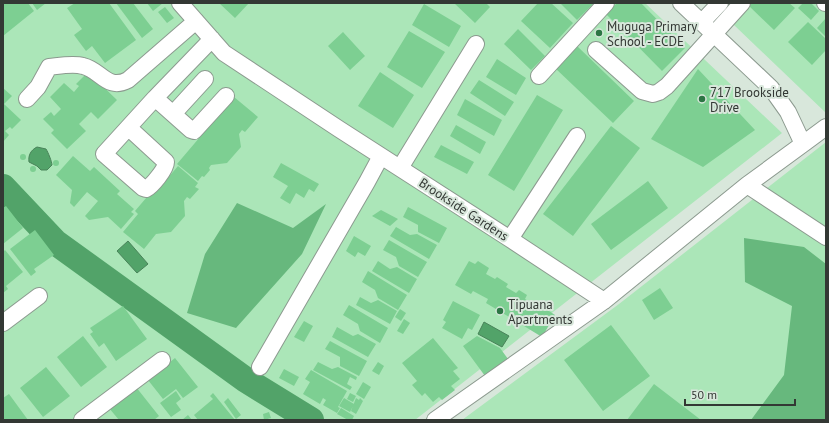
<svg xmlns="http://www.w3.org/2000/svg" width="829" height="423" viewBox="0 0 829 423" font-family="'PT Sans',sans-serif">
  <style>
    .green { fill: #abe6b8 }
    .forest { fill: #67b87d }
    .water { fill: #52a369; stroke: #498359 }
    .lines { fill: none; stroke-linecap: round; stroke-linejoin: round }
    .river { stroke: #52a369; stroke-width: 26 }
    .building { fill: #7dcf92 }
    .minor-casing { stroke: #8c9a8f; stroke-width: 18 }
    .minor { stroke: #fff; stroke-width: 16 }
    .poi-dot { fill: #2c7644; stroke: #d8e7db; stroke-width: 1.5 }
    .labels { text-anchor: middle; stroke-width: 4; stroke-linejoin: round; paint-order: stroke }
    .poi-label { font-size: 13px; fill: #333834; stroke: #d8e7db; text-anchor: start }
    .street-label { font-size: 13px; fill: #333834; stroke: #d8e7db }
  </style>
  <rect width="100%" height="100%" fill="#d8e7db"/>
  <path class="green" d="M3,3H645L782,133L415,420H3Z
    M711,3H826V113Z
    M826,142V420H462L619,304Z"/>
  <path class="forest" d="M237,203L293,228L326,204L302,254L236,328L187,313L205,254Z
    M744,238L804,247L826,264V420H751L784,375L792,306L745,282Z"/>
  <path class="water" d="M37,147L46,149C48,152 52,162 52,165L47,170H41L37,166L29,162C28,155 31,150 37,147Z
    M128,241L148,264L137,273L117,251Z
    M484,322L509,336L502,347L478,334Z"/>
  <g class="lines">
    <path class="river" d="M3,187L55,242L246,380L311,420"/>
  </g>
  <path class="building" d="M3,3H28L34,11L3,36Z
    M32,3H46L37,10Z
    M75,3H109L136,40L105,63L92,46L86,51L74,35L82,29L67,8Z
    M116,3H133L153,29L142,38Z
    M147,3H163L153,11Z
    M219,3H249L235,18Z
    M454,3H486L490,7L475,23Z
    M538,3H551L573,23L550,48L521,21Z
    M560,3H594L577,20Z
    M617,3H641L685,48L662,71L606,14Z
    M751,3H789L795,8L774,30L749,6Z
    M803,3H811L819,11L811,20L798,8Z
    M424,4L461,26L449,47L412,25Z
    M165,7L174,18L167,23L158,12Z
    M826,18V37L817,28Z
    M808,22L826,39V50L812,65L788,42Z
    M518,29L545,56L531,70L504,44Z
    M409,31L445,52L422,88L387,67Z
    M343,32L365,56L350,70L328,46Z
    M577,46L634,101L613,123L555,68Z
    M497,59L526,78L516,95L486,77Z
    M698,69L755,130L703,167L651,139Z
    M88,72L117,100L98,119L91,112L79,124L86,131L67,149L51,133L54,130L43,119L51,112L54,116L61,109L50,97L64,83L74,92L79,86L76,84Z
    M380,72L414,95L393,128L358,106Z
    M479,80L514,102L505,116L470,93Z
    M3,88L12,96L4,104L21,120L12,129L10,127L5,131L9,135L3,142Z
    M537,95L563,110L514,191L488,175Z
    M234,97L258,117L245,132L242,130L239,134L241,147L227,163L211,165L209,168L210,170L204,177L202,176L198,181L177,164Z
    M465,99L502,120L494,136L457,115Z
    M456,125L486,142L480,154L450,136Z
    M611,126L640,148L573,236L543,214Z
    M441,145L474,162L467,174L434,157Z
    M20 157a3 3 0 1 1 6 0a3 3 0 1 1-6 0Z
    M73,156L90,171L94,167L120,191L117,194L134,209L131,212L134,214L121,229L108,217L89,220L85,216L98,201L87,192L74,207L70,203L72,190L56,175Z
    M53 163a3 3 0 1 1 6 0a3 3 0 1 1-6 0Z
    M281,163L319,184L314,192L309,189L304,198L296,193L290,204L280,198L288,186L273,177Z
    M30 169a3 3 0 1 1 6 0a3 3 0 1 1-6 0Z
    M178,166L198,183L195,187L199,189L190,199L187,197L184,201L185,216L171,232L156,234L144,249L123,232L138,214L135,211L158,184L161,186Z
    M648,181L668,208L611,250L591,224Z
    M6,206L23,228L3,244V208Z
    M408,207L447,228L439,243L418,232V225L403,217Z
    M381,210L398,219L390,226L372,216Z
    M396,227L410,235L417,234L437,245L429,259L390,236Z
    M35,230L54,255L34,269L36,272L31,276L10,249Z
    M354,236L371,246L365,256L358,252L355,257L346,251Z
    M389,240L427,262L418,277L399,266L396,257L383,250Z
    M5,250L23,272L6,286L8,289L3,293V252Z
    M378,261L390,269L397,267L417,279L409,293L372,271Z
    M469,261L475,264L478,261L489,268L486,274L495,279L497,277L508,284L506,287L516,293L519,290L527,295L525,299L540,308L542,304L551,309L549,311L555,315L542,337L486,303L488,299L473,291L471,294L455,285Z
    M368,271L407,295L398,310L378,298L375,290L362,282Z
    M660,288L673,308L654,320L642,300Z
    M360,297L371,303L378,300L397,311L390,324L356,305Z
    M453,301L480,315L472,330L468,328L462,339L442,328L446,322L443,320Z
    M349,305L388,328L380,343L360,331L358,324L343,315Z
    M123,306L147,339L116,361L104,343L99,347L90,334L93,332L90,328Z
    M400,309L406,313L401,321L395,317Z
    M404,319L410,323L403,334L397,331Z
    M304,321L313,326L304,342L294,337Z
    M611,325L650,376L603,411L564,360Z
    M337,327L353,336L358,334L376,344L368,357L332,337Z
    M83,336L107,367L81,387L57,357Z
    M477,336L500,348L508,359L485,376L463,346Z
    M433,338L458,368L453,371L460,379L451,386L455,390L442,400L439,397L433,402L425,393L422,396L412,385L417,381L402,363Z
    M330,341L367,361L359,376L340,366V357L325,349Z
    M175,358L198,387L183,398L176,389L163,399L148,380Z
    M318,362L332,369L338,367L357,377L356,380L350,377L347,384L352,387L350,390L313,370Z
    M378,362L384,366L379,375L372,371Z
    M46,367L70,396L43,417L20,388Z
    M284,369L299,377L294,386L279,378Z
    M311,370L347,391L338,407L340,408L337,413L323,405L326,400L323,398L320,404L303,394L310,382L305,379Z
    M363,382L371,387L364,399L356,394Z
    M654,384L701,420H627Z
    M136,387L159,416L154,420H119L109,408Z
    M176,391L181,399L176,403L181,410L171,417L160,403Z
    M213,393L235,420H198L194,415L213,399L210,396Z
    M350,393L356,396L353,402L347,399Z
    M9,394L28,420H3V398Z
    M228,398L241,415L236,419L224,402Z
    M344,398L354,404L350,412L339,406Z
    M356,398L359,400L360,398L363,401L356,414L351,411Z
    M341,408L354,416L352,420H348L337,414Z
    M269,412L271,418L264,420L263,414Z
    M188,415L192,420H182Z"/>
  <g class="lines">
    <defs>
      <path id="minor" d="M180,3L224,53L339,129L510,239L604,301
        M825,3H826
        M702,22L720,3
        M596,50L642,91L653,94L659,92L667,86L742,3
        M539,76L606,3
        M155,98L191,130L194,131L226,96
        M27,99L38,87L49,67C59,66 73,63 83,66C101,70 107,91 128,80L196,21
        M173,114L205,79
        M129,128L166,162C166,169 152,186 146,189L143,188L104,154L155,98L212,39
        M803,144L826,127
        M400,168L476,44
        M747,185L826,237
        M510,239L577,136
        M3,323L39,296
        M260,367L367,182L381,156
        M82,420L162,360
        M435,420L604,301L747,185L803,144L788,112L771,88L681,3"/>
    </defs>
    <use href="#minor" class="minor-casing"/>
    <use href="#minor" class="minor"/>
  </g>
  <g class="poi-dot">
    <circle cx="599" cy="33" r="4"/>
    <circle cx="702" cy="99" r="4"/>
    <circle cx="500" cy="311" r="4"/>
  </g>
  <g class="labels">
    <g class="poi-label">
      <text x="607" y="31">Muguga Primary<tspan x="607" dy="15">School - ECDE</tspan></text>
      <text x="710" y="97">717 Brookside<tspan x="710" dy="15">Drive</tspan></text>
      <text x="508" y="309">Tipuana<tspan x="508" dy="15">Apartments</tspan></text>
    </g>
    <g class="street-label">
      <text transform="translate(464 209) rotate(33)" y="5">Brookside Gardens</text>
    </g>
  </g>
  <rect width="829" height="423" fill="none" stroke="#333834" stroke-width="8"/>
  <path d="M685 399v6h110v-6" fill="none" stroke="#333834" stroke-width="2"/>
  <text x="691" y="399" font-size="12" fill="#333834" stroke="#d8e7db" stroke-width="3" paint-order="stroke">50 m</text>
</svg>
